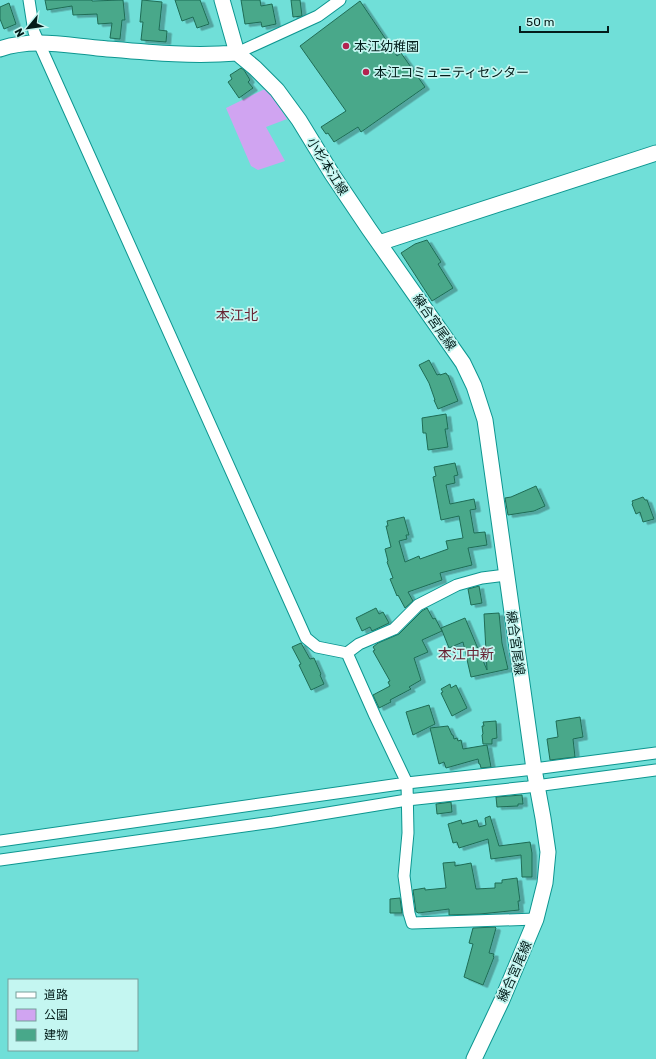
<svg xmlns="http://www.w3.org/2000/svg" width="656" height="1059" viewBox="0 0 656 1059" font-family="Rubik,'Noto Sans JP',sans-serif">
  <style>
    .green { fill: #d0a4f1 }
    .building { fill: #48a88a; stroke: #1f6c55; filter: url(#shadow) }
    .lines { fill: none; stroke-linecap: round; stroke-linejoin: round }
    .minor-casing { stroke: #0d9690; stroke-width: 13 }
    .secondary-casing { stroke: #0d9690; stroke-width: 17 }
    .minor { stroke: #fff; stroke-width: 11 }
    .secondary { stroke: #fff; stroke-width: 15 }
    .poi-dot { fill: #b4234f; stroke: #c4f6f1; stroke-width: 1.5 }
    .labels { text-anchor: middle; stroke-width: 3.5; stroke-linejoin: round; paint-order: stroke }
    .poi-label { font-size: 13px; fill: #041d1b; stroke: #c4f6f1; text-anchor: start }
    .street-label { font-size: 13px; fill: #041d1b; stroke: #c4f6f1 }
    .neighbourhood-label { font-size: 14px; fill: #682232; stroke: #c4f6f1 }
  </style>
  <defs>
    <filter id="shadow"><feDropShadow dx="4.5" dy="2.5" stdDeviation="0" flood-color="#0004"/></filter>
  </defs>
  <rect width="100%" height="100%" fill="#70dfd8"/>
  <path class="green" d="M267,88L287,119L266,127L285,161L258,170L251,166L226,108Z"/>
  <path class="building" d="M45,0H92V1L123,0L125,20H122L120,39L110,38L112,23L98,24L97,14L73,15L72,6L47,10Z
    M142,0L162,2L159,30L167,31L166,42L141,40L143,22H140Z
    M175,0H200L209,24L197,28L193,17L182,21Z
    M241,0H260L261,6L272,4L276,24L262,27L261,22L245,24Z
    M291,0H300L302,16L293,17Z
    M360,1L397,56L401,53L425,87L361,132L358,127L334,142L328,133L326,134L321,127L346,111L300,46Z
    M9,3L16,24L4,29L0,19V7Z
    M241,68L244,70L250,80L248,82L253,88L239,98L228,82L232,79L230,75Z
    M427,240L441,262L438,264L453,288L432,301L401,253L415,244Z
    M429,360L437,375L440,374V375L446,373L447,375H448L458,401L438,409L434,400H435L429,383L419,365Z
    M446,414L448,429H445L448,447L428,450L426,433H423L422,418Z
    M455,463L458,475L454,476L455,483L446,485L450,504L474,499L476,509L470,510L474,533L485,532L487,545L468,548L472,565L440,573L442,580L408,592L413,601L405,608L398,595L397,596L390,579L393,578L387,562L388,561L385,549L391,547L386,526H388L387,521L404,517L409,535H406L407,539L399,541L405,562L419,556L420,559L448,549L446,541L463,538L459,516L441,520L433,477L436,476L434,467Z
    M536,486L545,506L534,511L508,515L505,498L511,497Z
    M643,497L645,500H647L654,519L643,522L640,512L636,514L632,504L633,503L632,501Z
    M479,586L482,603L471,605L468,589Z
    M376,608L379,614L383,612L389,623L372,631L370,627L362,631L356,618Z
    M427,608L433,619L435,618L442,631L422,640L428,652L414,658L421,680L409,687L411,689L390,700L391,702L379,708L373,695L390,686L388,682L390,681L373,651L375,650L373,647L378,643L399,634L422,611Z
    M499,613L502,643L508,669L471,677L463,642L449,648L441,628L465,618L487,670L484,614Z
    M301,643L310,659L314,658L321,674L320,675L324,684L311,690L299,665L301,664L292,647Z
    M450,684L451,688L456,685L467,708L452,716L441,693L443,692L441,689Z
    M429,705L435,724L413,735L406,712Z
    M580,717L583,737L573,739L575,757L550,760L547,739L558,737L556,721Z
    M496,721L497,738L492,739V744H483L482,735L483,734L482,726H484L483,722Z
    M448,726L452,735H453L454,739L457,738L458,741L461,740L463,749L487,745L491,767L481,768L480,764H479L478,759L446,768L444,762L439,764L430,728Z
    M522,795L523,804H518V806L497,807L496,797Z
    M451,802L452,812L437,814L436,804Z
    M490,816L499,846L530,842L532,853V877H522L521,855L491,859L488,839L459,848L457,842L453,843L448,824L461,820L462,824L477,820L479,827L486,825L485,818Z
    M455,862V866L471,863L476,889L495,888V883H502V880L517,878L520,901H518L519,910L480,914L449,915V909L418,913L417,912H416L413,890L425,888V890L446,888L443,863Z
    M400,898L402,913H390V899Z
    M495,927L496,928L489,953L494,954L493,956L494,957L483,985L464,977L473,944L469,943L473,928Z"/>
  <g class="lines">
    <defs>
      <path id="minor" d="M29,0L34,32L306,638L317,647L347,653L375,716L407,783L408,833L404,876L409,913L412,923L536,919
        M237,53L318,16L340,0
        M347,653L359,644L394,629L418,605L457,585L482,578L506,575
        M0,841L407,783L534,769L656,753
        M0,860L273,822L407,800L528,787L656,770"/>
      <path id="secondary" d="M222,0L237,53
        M0,49C31,38 65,45 97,48C144,52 190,57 237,53L255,68L277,90L299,120L332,174L369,229L463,363L474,386L485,420L534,769L543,818L548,852L545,883L536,919L502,1000L474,1059
        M379,243L656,153"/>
    </defs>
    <use href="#minor" class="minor-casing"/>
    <use href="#secondary" class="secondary-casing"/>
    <use href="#minor" class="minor"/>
    <use href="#secondary" class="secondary"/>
  </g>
  <g class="poi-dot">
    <circle cx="346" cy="46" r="4"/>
    <circle cx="366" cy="72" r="4"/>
  </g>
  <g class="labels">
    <g class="poi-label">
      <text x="354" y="51">本江幼稚園</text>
      <text x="374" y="77">本江コミュニティセンター</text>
    </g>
    <g class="street-label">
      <text transform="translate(328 166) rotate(58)" y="5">小杉本江線</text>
      <text transform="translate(435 322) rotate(55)" y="5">練合宮尾線</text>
      <text transform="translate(516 643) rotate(82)" y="5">練合宮尾線</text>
      <text transform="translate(514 971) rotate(-66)" y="5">練合宮尾線</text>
    </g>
    <g class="neighbourhood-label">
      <text x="237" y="320">本江北</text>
      <text x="466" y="659">本江中新</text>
    </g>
  </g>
  <rect x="8" y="979" width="130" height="72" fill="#c4f6f1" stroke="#779f9b"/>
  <rect x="16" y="992" width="20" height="6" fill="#ffffff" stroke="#779f9b"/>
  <text x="44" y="999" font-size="12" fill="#041d1b">道路</text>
  <rect x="16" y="1009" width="20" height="12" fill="#d0a4f1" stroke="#779f9b"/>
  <text x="44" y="1019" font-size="12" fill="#041d1b">公園</text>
  <rect x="16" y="1029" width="20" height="12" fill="#48a88a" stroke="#779f9b"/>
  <text x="44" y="1039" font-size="12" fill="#041d1b">建物</text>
  <g transform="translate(28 28) rotate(241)" stroke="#c4f6f1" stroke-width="3" paint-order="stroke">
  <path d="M0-3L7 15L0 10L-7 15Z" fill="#041d1b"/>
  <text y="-6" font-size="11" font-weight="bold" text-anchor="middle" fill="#041d1b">N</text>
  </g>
  <path d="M520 26v6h88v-6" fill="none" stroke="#041d1b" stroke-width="2"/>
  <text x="526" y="26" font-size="12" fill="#041d1b" stroke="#c4f6f1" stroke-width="3" paint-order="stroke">50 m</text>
</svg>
